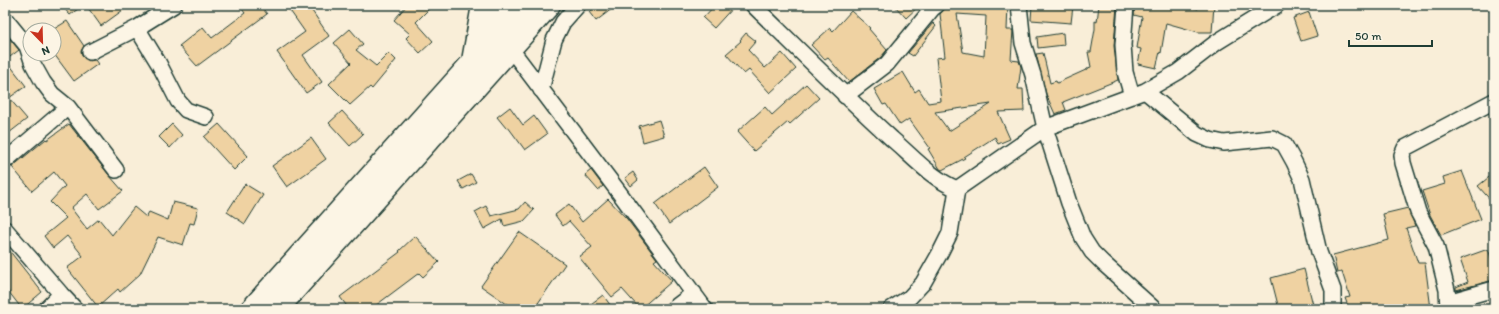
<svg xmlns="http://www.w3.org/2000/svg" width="1499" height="314" viewBox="0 0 1499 314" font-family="Itim,sans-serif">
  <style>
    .building { fill: #efd2a2; stroke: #1f3d34; fill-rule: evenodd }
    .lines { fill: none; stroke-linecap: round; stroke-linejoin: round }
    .minor-casing { stroke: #1f3d34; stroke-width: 18 }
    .highway-casing { stroke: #1f3d34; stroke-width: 25 }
    .minor { stroke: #fcf5e5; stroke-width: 15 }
    .highway { stroke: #fcf5e5; stroke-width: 22 }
  </style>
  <rect width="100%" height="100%" fill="#f9eed8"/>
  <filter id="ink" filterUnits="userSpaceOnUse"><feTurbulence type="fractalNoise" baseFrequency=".025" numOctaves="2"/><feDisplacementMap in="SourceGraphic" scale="8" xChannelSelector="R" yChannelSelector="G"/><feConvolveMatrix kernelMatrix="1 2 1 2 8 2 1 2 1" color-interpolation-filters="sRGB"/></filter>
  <g filter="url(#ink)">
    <path class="building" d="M61,5H83L70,15Z
      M86,5H130L101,26Z
      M239,5H260L267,14L197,66L179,46L203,27L212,38L245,13Z
      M286,5H308L329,36L303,55L322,82L306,93L277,52L305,32Z
      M407,5H433L416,22L433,41L420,53L406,38L410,34L394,20Z
      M598,5H617L596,21L589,12Z
      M715,5H735L714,28L703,18Z
      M894,5H920L906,18Z
      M946,5H1008L1007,30H1013L1011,60L1019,61L1021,67L1018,89H1023L1024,111L998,112L1010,139L998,144L995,137L964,157L965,158L942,170L940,169L928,149L930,148L909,119L900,125L886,104L883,105L874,89L903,72L915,92L919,89L928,103L941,101L936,58L945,57L940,14L945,9ZM957,14L986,16L984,56L963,52ZM991,104L949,131L935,112Z
      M1032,5L1073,6L1071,23L1031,20Z
      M1099,5H1117L1114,46L1118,80L1063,102L1066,110L1055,114L1046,94L1036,54L1043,53L1050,83L1056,81L1057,83L1088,69V68L1091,67L1088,52H1091L1095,29V21L1097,22Z
      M1135,5H1185L1198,9V5H1214L1212,32H1198L1166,23L1161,53L1160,52L1156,68L1138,64L1141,49L1137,48L1142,17L1134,15Z
      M851,11L870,28L869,29L887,50L881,57L849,82L828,58L825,60L811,45L830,28L833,31Z
      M1309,12L1317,36L1301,41L1293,18Z
      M67,21L84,46L81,51L82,56L89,61L95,60L98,64L74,81L54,54V29Z
      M933,23L936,26L913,56L908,53Z
      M350,29L363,44L356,50L376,66L389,53L396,60L372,89L370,87L350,105L329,84L351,63L334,43Z
      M5,33L19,50L6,60L26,86L9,98L27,119L9,133L5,128Z
      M746,33L756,41L748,50L765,68L782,53L796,69L770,93L749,70L744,74L726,54L741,41L740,40Z
      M1063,33L1064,45L1038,48L1037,37Z
      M806,84L819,98L790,124L788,122L754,151L737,132L765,107L772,115Z
      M510,107L523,125L534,116L547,134L525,150L508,127L506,128L497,117Z
      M342,111L363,134L350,146L329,123Z
      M659,120L664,136L643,142L639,126Z
      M69,124L109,175L123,191L99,209L87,194L71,208L87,229L99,219L112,235L134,207L146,217L149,212L168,220L173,202L198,208L194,224L190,223L183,245L158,237L140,274L120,292L118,289L98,307L67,268L83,256L67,236L53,248L44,236L66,218L50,202L65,186L54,172L32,191L12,167L46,139L47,140Z
      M172,124L182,135L170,148L159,137Z
      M219,124L248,156L234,170L204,137Z
      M311,138L326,159L287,187L272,166Z
      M704,167L718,187L669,224L655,204Z
      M591,170L603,186L598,190L585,175Z
      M1462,171L1481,219L1441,235L1430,215L1422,191L1445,184L1443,177Z
      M633,172L638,180L631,186L625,178Z
      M1494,173V204L1478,186Z
      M471,174L476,182L463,189L458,181Z
      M245,184L263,195L245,224L227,212Z
      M608,199L627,219L657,259L654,261L672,281L640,309L622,289L612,297L579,257L592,247L569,221L563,226L555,215L569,204L582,222Z
      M525,202L534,210L524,221L504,226L502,219L484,229L475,212L486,206L491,216L519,209Z
      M1408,208L1415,226L1406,228L1418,263H1425L1431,309H1349L1345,298L1350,297L1342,272L1337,273L1333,255L1389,240L1383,214Z
      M519,232L565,264L534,309H514L481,286Z
      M415,236L439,262L423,277L419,273L371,309H349L340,297L400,252L399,251Z
      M5,245L42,292L22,309L5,287Z
      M1488,249L1494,266V280L1456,290V287L1468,282L1460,259Z
      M1304,269L1314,309H1279L1271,278Z
      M603,295L613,309H584Z"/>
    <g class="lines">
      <defs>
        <path id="minor" d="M753,5C799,50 844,95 892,139C912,156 932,179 957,189L1045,128L1145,91L1178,72L1217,42L1277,5
          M1019,5L1023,43L1033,75L1045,128L1069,203L1083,238L1092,252L1103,263L1154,309
          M1126,5L1123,45L1125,72L1132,96
          M479,7L618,191L705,309
          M5,19L27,46L33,64L43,82L52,94L68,107L116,170
          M137,28L159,64L178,101L186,110L206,117
          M90,52L137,28L174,5
          M541,90L554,40L563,22L578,5
          M1145,91L1197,134L1210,140L1224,143L1272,138L1284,144L1294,162L1302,179L1319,252L1333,290V309
          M845,96L887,64L932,9L937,5
          M5,161L68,107
          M5,229L61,294L75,309
          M1448,302L1494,289
          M46,309L61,294
          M673,309L694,293
          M891,309L910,297L923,283L940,253L950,233L957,189
          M1448,309L1447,290L1436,246L1418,212L1403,163L1402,155L1405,148L1494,101"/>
        <path id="highway" d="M473,61L482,11L499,10L523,6
          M252,309L524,5
          M277,309L549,5"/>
      </defs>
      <use href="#minor" class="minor-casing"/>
      <use href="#highway" class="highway-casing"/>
      <use href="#minor" class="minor"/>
      <use href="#highway" class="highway"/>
    </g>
  </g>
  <rect width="1499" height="314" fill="none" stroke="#fcf5e5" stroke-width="20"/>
  <rect x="10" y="10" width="1479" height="294" fill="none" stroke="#1f3d34" stroke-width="1.5" filter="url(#ink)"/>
  <g transform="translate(42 42) rotate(157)"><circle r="19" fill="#fcf5e5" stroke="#a4ab9e"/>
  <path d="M0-3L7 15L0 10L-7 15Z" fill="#c8321e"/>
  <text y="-6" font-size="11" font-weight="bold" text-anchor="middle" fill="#1f3d34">N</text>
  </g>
  <path d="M1349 40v6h83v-6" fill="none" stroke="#1f3d34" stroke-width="2"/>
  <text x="1355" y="40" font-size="12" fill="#1f3d34" stroke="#fcf5e5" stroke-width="3" paint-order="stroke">50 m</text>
</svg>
